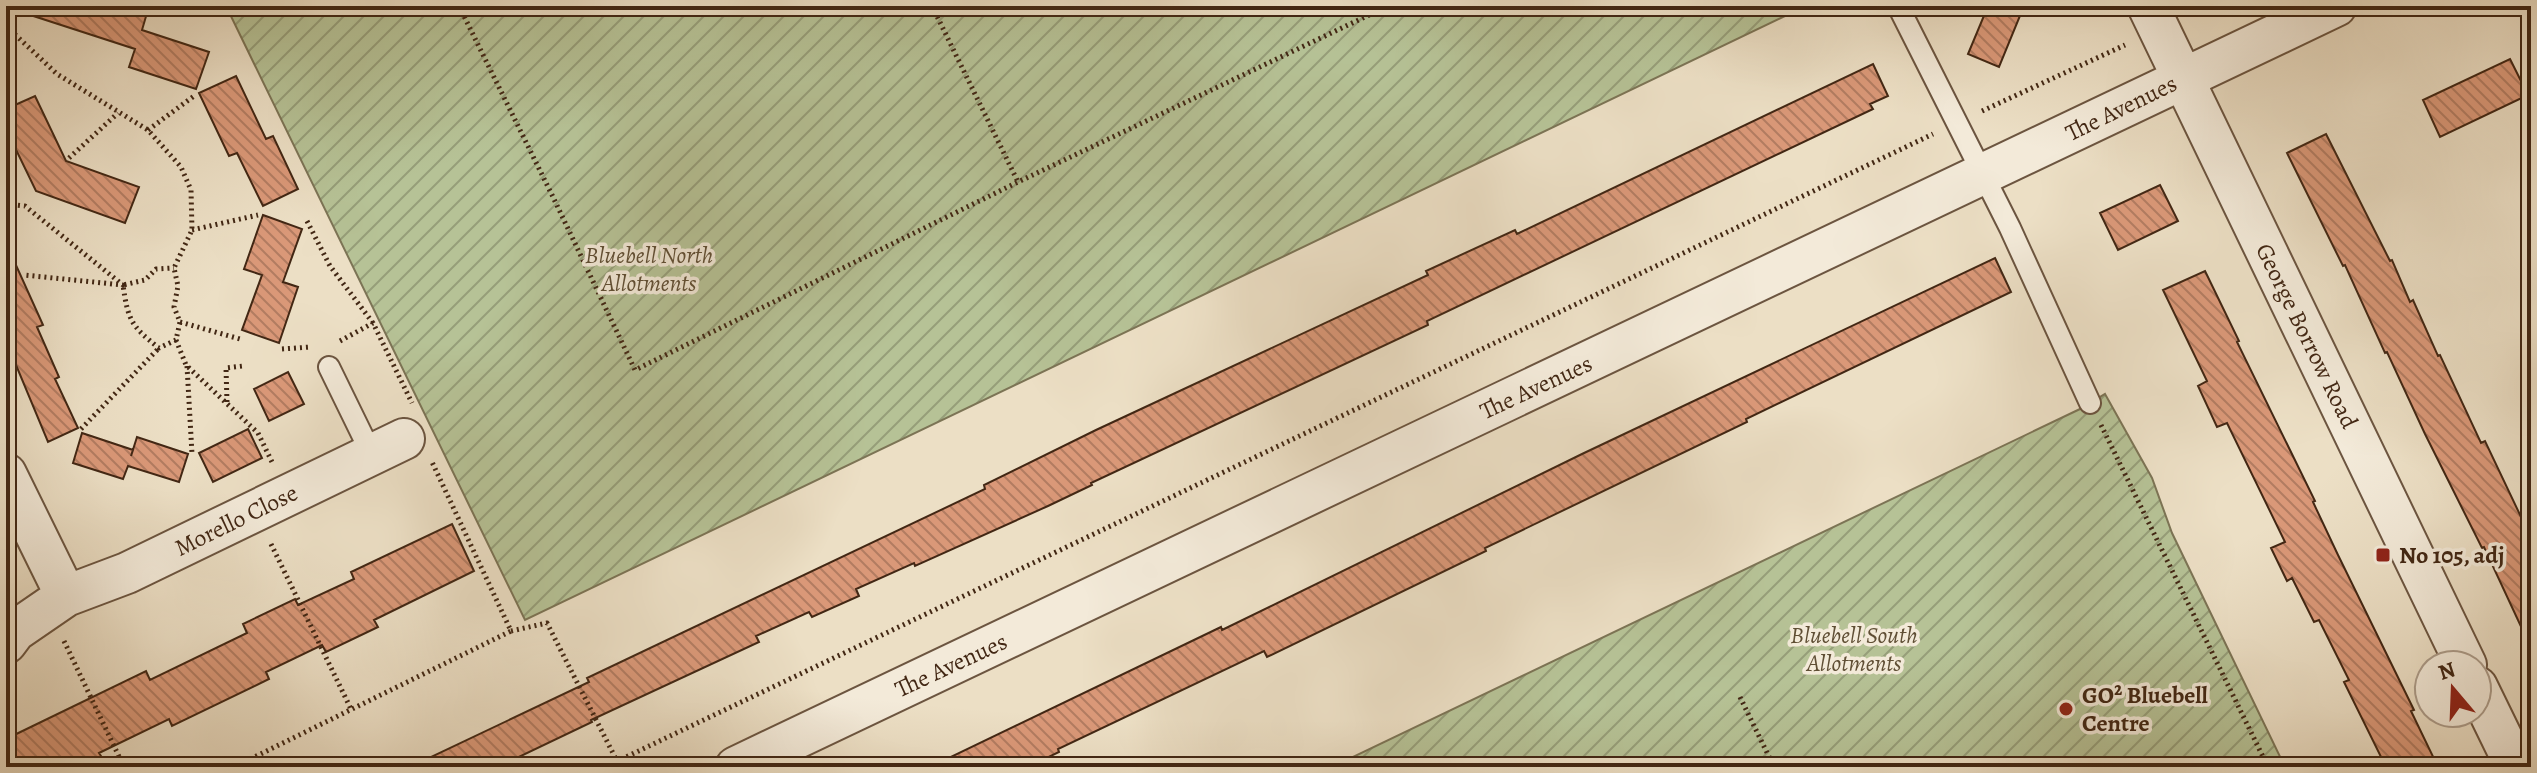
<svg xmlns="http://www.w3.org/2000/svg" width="2537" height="773" viewBox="0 0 2537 773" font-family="Alegreya,serif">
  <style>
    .garden { fill: url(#garden-furrows); stroke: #7c7455; stroke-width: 2 }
    .building { fill: url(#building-back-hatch); stroke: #422714; stroke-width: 2 }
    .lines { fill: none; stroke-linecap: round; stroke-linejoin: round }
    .service-casing { stroke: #6c5540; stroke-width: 24 }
    .minor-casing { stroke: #6c5540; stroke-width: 44 }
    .path { stroke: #422714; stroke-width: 5; stroke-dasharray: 2 4; stroke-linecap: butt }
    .service { stroke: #f3ead9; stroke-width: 20 }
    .minor { stroke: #f3ead9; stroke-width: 40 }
    .poi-dot { fill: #8f2418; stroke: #f3ead9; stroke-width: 3 }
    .labels { text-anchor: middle; stroke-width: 7; stroke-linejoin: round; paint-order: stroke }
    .street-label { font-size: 24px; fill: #422714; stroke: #f3ead9 }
    .park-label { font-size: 24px; font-style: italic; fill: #5f4e34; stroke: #f3ead9 }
    .poi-label { font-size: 24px; font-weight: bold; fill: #422714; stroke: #f3ead9; text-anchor: start }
  </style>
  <defs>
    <pattern id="garden-furrows" width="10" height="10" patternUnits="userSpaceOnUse" patternTransform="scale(2)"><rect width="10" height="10" fill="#b6c296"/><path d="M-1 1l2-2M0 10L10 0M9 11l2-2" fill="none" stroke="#969e79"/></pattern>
    <pattern id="building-back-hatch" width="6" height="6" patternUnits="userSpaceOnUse" patternTransform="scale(2)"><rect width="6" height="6" fill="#da9878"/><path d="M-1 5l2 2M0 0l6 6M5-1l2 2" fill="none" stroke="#b27c61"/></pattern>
  </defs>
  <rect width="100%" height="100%" fill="#ecdfc5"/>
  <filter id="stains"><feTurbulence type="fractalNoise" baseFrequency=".0025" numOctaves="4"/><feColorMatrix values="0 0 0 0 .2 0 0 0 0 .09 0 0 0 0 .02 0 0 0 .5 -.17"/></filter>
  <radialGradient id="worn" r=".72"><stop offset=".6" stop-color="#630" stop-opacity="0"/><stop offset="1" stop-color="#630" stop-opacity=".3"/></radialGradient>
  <path class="garden" d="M226,6H1806L525,620Z
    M2105,394L2152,478L2172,533L2285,767H1332L2080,409Z"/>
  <path class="building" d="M22,6H127L147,13L142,30L209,52L196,89L129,67L135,49L21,12Z
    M1988,6H2024L1999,67L1968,54Z
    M2510,59L2528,95L2440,137L2423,100Z
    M1873,64L1888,96L1870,104L1873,109L1427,321L1428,325L1091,483L1092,485L1048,506L915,566L914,563L856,589L859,596L812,617L809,612L756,636L759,642L591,720L592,722L498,767H410L589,682L587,678L985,489L984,485L1096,430L1428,275L1426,271L1515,230L1517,234Z
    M236,76L266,139L273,136L298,189L263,206L237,153L229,156L199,93Z
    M35,96L66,161L139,187L125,223L36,191L6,129V109Z
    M2326,134L2390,261L2392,260L2410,302L2413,300L2438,356L2440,355L2481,443L2485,441L2531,538V648L2484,547L2482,548L2425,434L2387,352L2385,353L2345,265L2343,266L2287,153Z
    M2160,185L2178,221L2118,250L2100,213Z
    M263,215L302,229L283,282L298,287L279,343L242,330L262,275L244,269Z
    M6,243L43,325L37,327L59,377L55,379L78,428L48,442L6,341Z
    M1995,258L2011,292L1746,419L1747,422L1485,548L1486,551L1267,657L1264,651L1058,749L1059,752L1028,767H930L1221,627L1222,630L1582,454Z
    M2205,271L2239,341L2237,342L2315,501L2313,502L2338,555L2414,710L2411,711L2438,767H2386L2344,682L2349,680L2319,620L2314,622L2292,578L2287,581L2271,548L2285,542L2227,423L2217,427L2198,386L2207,381L2163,290Z
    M288,372L304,404L269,421L254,389Z
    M248,429L262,458L213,482L199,453Z
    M82,433L133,450L131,456L137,437L188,454L179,482L128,466L123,479L73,463Z
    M452,524L474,571L374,620L378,627L326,652L322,645L266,672L269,679L172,726L169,719L99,753L101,756L77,767H6V739L146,671L150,680L247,633L243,624L295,599L298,605L354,579L351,572Z"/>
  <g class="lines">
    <defs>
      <path id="service" d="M1898,6L2010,228L2090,403
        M329,367L372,455"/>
      <path id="minor" d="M2148,6L2466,665
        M6,474L66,596L127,573L404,439
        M6,643L15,631L66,596
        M2477,687L2516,767
        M736,767L2336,6"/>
    </defs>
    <use href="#service" class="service-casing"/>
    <use href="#minor" class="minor-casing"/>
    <path class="path" d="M201,6L207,10
      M459,6L553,197L635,370L1018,182L1388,6
      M932,6L1018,182
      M2192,13L2206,6
      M6,26L57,74L148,130L181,167L191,190L192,230L174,268L178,286L174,307L180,322L176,340L159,348C131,326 128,320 123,285L145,280L156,269L174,268
      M1982,111L2125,45
      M148,130L194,96
      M69,158L118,113
      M6,204L25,206L123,285L24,275
      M307,221L330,266L373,323
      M192,230L258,215
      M180,322L240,339
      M176,340L186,365L258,433L272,462
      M340,341L373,323L412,403
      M282,349L311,347
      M187,366L192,454
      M227,402L226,368L243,366
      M2101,425L2268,767
      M81,429L159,348
      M271,544L351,709
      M511,631L547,623L620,767
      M64,641L124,767
      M1740,697L1774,767
      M234,767L511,631L432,462
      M605,767L1933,134"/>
    <use href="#service" class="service"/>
    <use href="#minor" class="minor"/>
  </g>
  <g class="poi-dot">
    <rect x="2375" y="547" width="16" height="16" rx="4"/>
    <circle cx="2066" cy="709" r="8"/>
  </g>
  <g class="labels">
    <g class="street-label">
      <text transform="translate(2121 108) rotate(-26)" y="8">The Avenues</text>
      <text transform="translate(2307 336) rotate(64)" y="8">George Borrow Road</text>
      <text transform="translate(1536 387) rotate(-25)" y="8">The Avenues</text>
      <text transform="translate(236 520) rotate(-26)" y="8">Morello Close</text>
      <text transform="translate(951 665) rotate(-25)" y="8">The Avenues</text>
    </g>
    <g class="park-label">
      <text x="649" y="263">Bluebell North<tspan x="649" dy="28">Allotments</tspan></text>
      <text x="1854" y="643">Bluebell South<tspan x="1854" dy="28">Allotments</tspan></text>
    </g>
    <g class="poi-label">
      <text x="2399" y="563">No 105, adj</text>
      <text x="2082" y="703">GO² Bluebell<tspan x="2082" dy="28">Centre</tspan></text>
    </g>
  </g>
  <rect width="2537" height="773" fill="none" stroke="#ecdfc5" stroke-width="32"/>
  <rect x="8" y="8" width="2521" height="757" fill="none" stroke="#422714" stroke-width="4"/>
  <rect x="16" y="16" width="2505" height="741" fill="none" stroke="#422714" stroke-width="2"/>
  <g transform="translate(2453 689) rotate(341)"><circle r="38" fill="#f3ead9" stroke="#ac9c8a" stroke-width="2"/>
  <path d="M0-6L14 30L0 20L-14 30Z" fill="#8f2418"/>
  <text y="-12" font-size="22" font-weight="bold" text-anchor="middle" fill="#422714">N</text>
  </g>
  <rect width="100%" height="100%" filter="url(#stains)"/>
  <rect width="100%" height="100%" fill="url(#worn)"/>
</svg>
